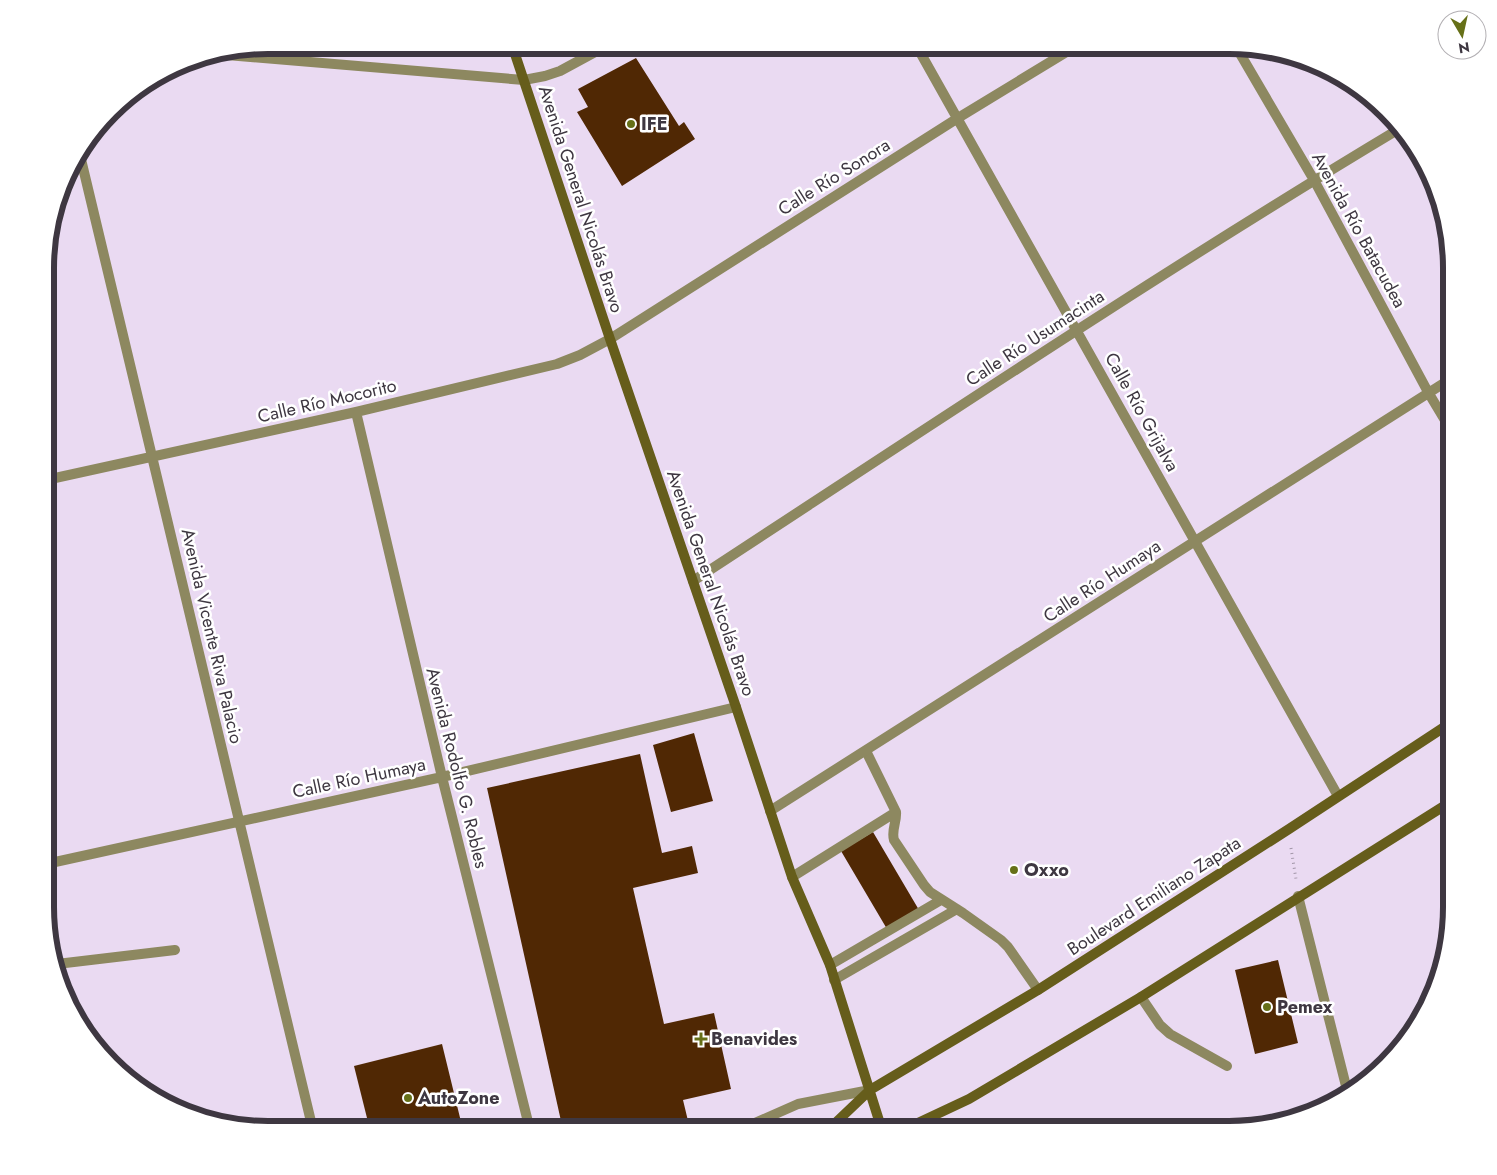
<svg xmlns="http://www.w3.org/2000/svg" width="1497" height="1175" viewBox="0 0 1497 1175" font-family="Jost,sans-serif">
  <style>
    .building { fill: #502804 }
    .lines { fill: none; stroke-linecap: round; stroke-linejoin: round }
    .path { stroke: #a296a8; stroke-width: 3; stroke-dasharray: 1 4; stroke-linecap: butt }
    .service { stroke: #8d8860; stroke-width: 10 }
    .minor { stroke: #8d8860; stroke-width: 10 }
    .secondary { stroke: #665d1b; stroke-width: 10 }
    .poi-dot { fill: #667018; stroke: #fff; stroke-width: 2 }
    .labels { text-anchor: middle; stroke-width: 5; stroke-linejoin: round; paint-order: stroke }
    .poi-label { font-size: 18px; font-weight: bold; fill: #3e3741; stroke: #fff; text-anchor: start }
    .street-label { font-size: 18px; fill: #3e3741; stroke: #fff }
    .rim { fill: none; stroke: #3e3741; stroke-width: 6 }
  </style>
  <rect width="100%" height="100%" fill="#eadaf2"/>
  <path class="building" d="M636,58L679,126L684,122L695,139L622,186L577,112L588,107L578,89Z
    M694,733L713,801L671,812L653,745Z
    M640,754L662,853L692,846L698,873L633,888L664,1024L714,1013L731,1089L683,1100L689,1125L669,1130H563L487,788Z
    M873,832L919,910L887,929L841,851Z
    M1278,960L1298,1043L1255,1054L1235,970Z
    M442,1044L463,1130H370L354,1066Z"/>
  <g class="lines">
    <path class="path" d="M1291,848L1296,879"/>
    <path class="service" d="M866,751L896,812C897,822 891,830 894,840L924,885L930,892L963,913L1001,940L1008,947L1038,990
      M792,877L896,812
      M57,964L175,950
      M830,965L941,900
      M834,980L957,909
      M1141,997L1160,1025L1170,1034L1227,1066"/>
    <path class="minor" d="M916,45L1338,796
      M1235,45L1314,180L1428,392L1452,432
      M215,54L524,80L545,76L560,71L608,45
      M79,151L313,1130
      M356,412L442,777L530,1130
      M46,480L356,412L557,364L580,355L610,339L958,118L1078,45
      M693,581C927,428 1159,273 1399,129
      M770,811L1452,378
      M46,864L442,777L736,707
      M1298,896L1347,1090
      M739,1130L798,1104L870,1090"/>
    <path class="secondary" d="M512,45L610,339L736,707L792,877L830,965L882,1130
      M828,1130L870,1090L1038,990L1289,829L1452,722
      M903,1130L969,1099L1141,997L1452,801"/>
  </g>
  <g class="poi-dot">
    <circle cx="631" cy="124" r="5"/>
    <circle cx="1014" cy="870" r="5"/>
    <circle cx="1267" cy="1007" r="5"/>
    <path d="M698.5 1031.5h5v5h5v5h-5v5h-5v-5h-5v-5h5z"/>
    <circle cx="408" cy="1098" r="5"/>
  </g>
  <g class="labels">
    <g class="poi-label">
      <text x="641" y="130">IFE</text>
      <text x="1024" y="876">Oxxo</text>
      <text x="1277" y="1013">Pemex</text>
      <text x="711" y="1045">Benavides</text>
      <text x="418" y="1104">AutoZone</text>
    </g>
    <g class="street-label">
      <text transform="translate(834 177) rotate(-32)" y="6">Calle Río Sonora</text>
      <text transform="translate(581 199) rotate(72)" y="6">Avenida General Nicolás Bravo</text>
      <text transform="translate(1359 230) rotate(61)" y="6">Avenida Río Batacudea</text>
      <text transform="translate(1035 338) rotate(-33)" y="6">Calle Río Usumacinta</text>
      <text transform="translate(327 401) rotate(-13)" y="6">Calle Río Mocorito</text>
      <text transform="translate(1142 412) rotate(61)" y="6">Calle Río Grijalva</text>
      <text transform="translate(1102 581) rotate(-33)" y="6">Calle Río Humaya</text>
      <text transform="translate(711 583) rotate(71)" y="6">Avenida General Nicolás Bravo</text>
      <text transform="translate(212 636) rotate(77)" y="6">Avenida Vicente Riva Palacio</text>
      <text transform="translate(457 768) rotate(76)" y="6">Avenida Rodolfo G. Robles</text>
      <text transform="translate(359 778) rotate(-12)" y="6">Calle Río Humaya</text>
      <text transform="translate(1154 896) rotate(-33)" y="6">Boulevard Emiliano Zapata</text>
    </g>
  </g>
  <path d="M0 0H1497V1175H0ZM268 54H1229A214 214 0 0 1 1443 268V907A214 214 0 0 1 1229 1121H268A214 214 0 0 1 54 907V268A214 214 0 0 1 268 54Z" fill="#fff" fill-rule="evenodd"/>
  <path class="rim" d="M268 54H1229A214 214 0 0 1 1443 268V907A214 214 0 0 1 1229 1121H268A214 214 0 0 1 54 907V268A214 214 0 0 1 268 54Z"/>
  <g transform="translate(1462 35) rotate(171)"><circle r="24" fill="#ffffff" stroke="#b2afb3"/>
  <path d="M0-4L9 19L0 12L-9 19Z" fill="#667018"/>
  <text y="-8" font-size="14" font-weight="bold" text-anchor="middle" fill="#3e3741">N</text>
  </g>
</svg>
